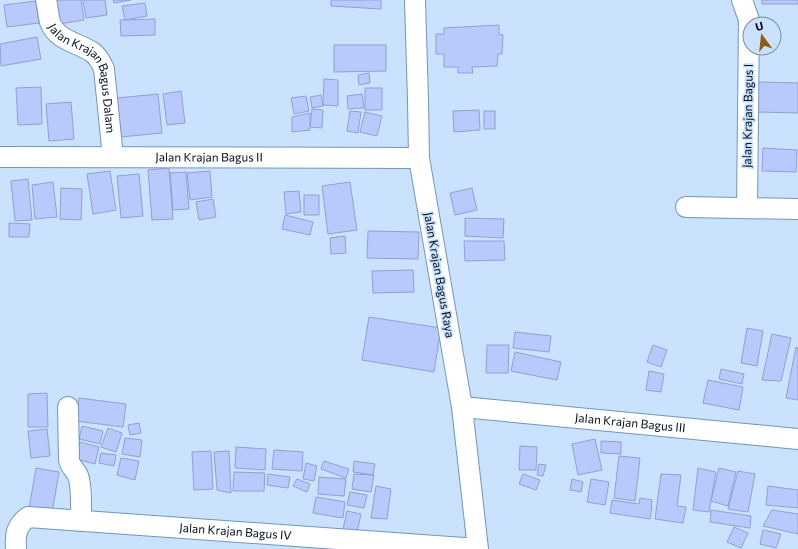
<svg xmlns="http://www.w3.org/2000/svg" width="798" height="549" viewBox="0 0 798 549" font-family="Commissioner,sans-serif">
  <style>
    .building { fill: #b9c9fc; stroke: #90a0d1 }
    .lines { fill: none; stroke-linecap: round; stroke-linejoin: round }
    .minor-casing { stroke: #7096c0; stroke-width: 22 }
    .minor { stroke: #fff; stroke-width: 20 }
    .labels { text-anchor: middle; stroke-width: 3.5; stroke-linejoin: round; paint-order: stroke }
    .street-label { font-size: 12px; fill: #030f1d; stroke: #cae2fd }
  </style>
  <rect width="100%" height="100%" fill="#cae2fd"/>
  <path class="building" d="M55,0H81L84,20L59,24Z
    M83,0H105L107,15L86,18Z
    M113,0H131L114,3Z
    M331,0H381V9L331,6Z
    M762,0H798V4H762Z
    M36,1L39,23L7,27L4,5Z
    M145,3L147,16L125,20L122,6Z
    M155,19V35L121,36L120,20Z
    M499,25V34L503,35L502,54H498L497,66L472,67L473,73H458V67H444V54H436V34H444V28Z
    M37,37L41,59L1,66L0,44Z
    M334,45H386V71L334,72Z
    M369,73L370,83L359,85L358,75Z
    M324,79L338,80V106L323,105Z
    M758,82L798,83V113L757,112Z
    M41,87L42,124L18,125L16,88Z
    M365,88H382V110H365Z
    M181,91L185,123L167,125L163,94Z
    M158,94L162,133L121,137L117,98Z
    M362,94L364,108L348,109L347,96Z
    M321,95L323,106L312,108L310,97Z
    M306,96L309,111L294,114L291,98Z
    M71,102L74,139L49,141L46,104Z
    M312,109L323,110L322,128L310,127Z
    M479,110L480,130L454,132L453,111Z
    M350,111L361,112L358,133L347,131Z
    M484,111H495V129H484Z
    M365,112L382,116L377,136L360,132Z
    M310,113V130L292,132V117Z
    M763,148L797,150L796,172L762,171Z
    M169,168L173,219L152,220L148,170Z
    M110,171L116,210L93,214L87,174Z
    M210,171L212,197L190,200L187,173Z
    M186,172L189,209L173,210L170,173Z
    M139,174L143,216L121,218L117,176Z
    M28,179L32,220L15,221L11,181Z
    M53,182L57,217L35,219L32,185Z
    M350,182L357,230L328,234L322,186Z
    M61,188L82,189L81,220L60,219Z
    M472,188L477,210L455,215L450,193Z
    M299,191L301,212L286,214L284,192Z
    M304,195H319V215H304Z
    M213,199L216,217L199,220L196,202Z
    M285,215L313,222L310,235L282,229Z
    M465,218L504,219L503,238L465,236Z
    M9,223L30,224L29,237H9Z
    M368,231L419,232L418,259L367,258Z
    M345,236L346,253L331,254L330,238Z
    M464,241H504L505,260L465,261Z
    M413,270L414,292L373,293L372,271Z
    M369,317L441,328L434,372L362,360Z
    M747,328L763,331L757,366L741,363Z
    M515,332L551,336L549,352L513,348Z
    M772,334L791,338L781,381L762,380Z
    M487,345H509L508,373H486Z
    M653,345L667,350L661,367L647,362Z
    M796,347L798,348V400L786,398Z
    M515,352L561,362L557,380L511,371Z
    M721,369L744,374L742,384L719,379Z
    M649,371L664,374L661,392L646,390Z
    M708,380L743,387L739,410L703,403Z
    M47,393L48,427H28V394Z
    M79,398L126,404L123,427L76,421Z
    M139,423L141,433L130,435L128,425Z
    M82,426L103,431L100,444L79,439Z
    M108,428L122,433L116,452L101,447Z
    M47,429L50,456L31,458L28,431Z
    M125,438L142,440L140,457L122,454Z
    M595,439L602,470L578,475L572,444Z
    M601,441L621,442V454L601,453Z
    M80,442L99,447L95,464L76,459Z
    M520,446L537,447L536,470H519Z
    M236,447L266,449L265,470L235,468Z
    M274,450L303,452L302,471L272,469Z
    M211,451L213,489L194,490L192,452Z
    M229,451L231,493L217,490L214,452Z
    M101,453L116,455L114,466L99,463Z
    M619,456L640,458L635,501L614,498Z
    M121,458L139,461L135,480L117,475Z
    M324,461L349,469L346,478L321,469Z
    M354,461L375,464L373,475L353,472Z
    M306,463L317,466L314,481L303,479Z
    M539,464L546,465L543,476L537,475Z
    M36,468L59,472L52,513L29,509Z
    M698,468L716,472L709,512L693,510Z
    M719,468L736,472L728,506L711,501Z
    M738,471L755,474L748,512L728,509Z
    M234,472L265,473L264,491H233Z
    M268,474L290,477L288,488L267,485Z
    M354,474L374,475L371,492L352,489Z
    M523,474L540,480L536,490L519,484Z
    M661,474L681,475L677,506L686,507L683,523L655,519Z
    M319,477L346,479L344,496L318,494Z
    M297,479L310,484L307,492L293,486Z
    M572,479L583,482L581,492L570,490Z
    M591,479L609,482L605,505L587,502Z
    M376,486L391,489L387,519L371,518Z
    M768,486L798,490V508L766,505Z
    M350,492L367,495L364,508L347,505Z
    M316,497L345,502L343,518L313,513Z
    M640,498L652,500L651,507H652L650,519L610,513L612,500L639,504Z
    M711,510L751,516L750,528L710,522Z
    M772,510L798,514V534L763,526Z
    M347,511L361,514L356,537L342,534Z
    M734,527L748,533L741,548L727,542Z
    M763,530L781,534L776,548L760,544Z"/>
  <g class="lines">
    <defs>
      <g id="minor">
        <path id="s1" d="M46,0C48,7 48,15 50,22C57,41 77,42 92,52C98,56 101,62 104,69L113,157"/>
        <path d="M742,0L749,20L747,208"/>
        <path id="s2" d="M0,157L419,158"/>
        <path d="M686,207L798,209"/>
        <path d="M68,407L69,460C70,468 78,471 79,479C82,492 81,508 81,521"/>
        <path id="s3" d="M462,407L798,439"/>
        <path id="s4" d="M16,549C15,535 16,526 28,517L478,549L462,407L419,158L418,100L415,0"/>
      </g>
    </defs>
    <use href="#minor" class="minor-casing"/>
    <use href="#minor" class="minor"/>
  </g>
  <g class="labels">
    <g class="street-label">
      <text dy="4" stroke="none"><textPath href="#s1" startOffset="93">Jalan Krajan Bagus Dalam</textPath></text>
      <text transform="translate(748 116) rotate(-89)" y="4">Jalan Krajan Bagus I</text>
      <text dy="4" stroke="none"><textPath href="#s2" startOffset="209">Jalan Krajan Bagus II</textPath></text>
      <text transform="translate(439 275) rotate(80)" y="4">Jalan Krajan Bagus Raya</text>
      <text dy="4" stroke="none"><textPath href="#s3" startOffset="169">Jalan Krajan Bagus III</textPath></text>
      <text dy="4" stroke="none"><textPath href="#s4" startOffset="244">Jalan Krajan Bagus IV</textPath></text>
    </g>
  </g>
  <g transform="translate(762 36) rotate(345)"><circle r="19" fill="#cae2fd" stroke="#7a8ea3"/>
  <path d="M0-3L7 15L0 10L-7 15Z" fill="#915e0e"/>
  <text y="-6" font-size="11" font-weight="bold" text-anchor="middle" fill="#030f1d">U</text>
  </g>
</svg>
